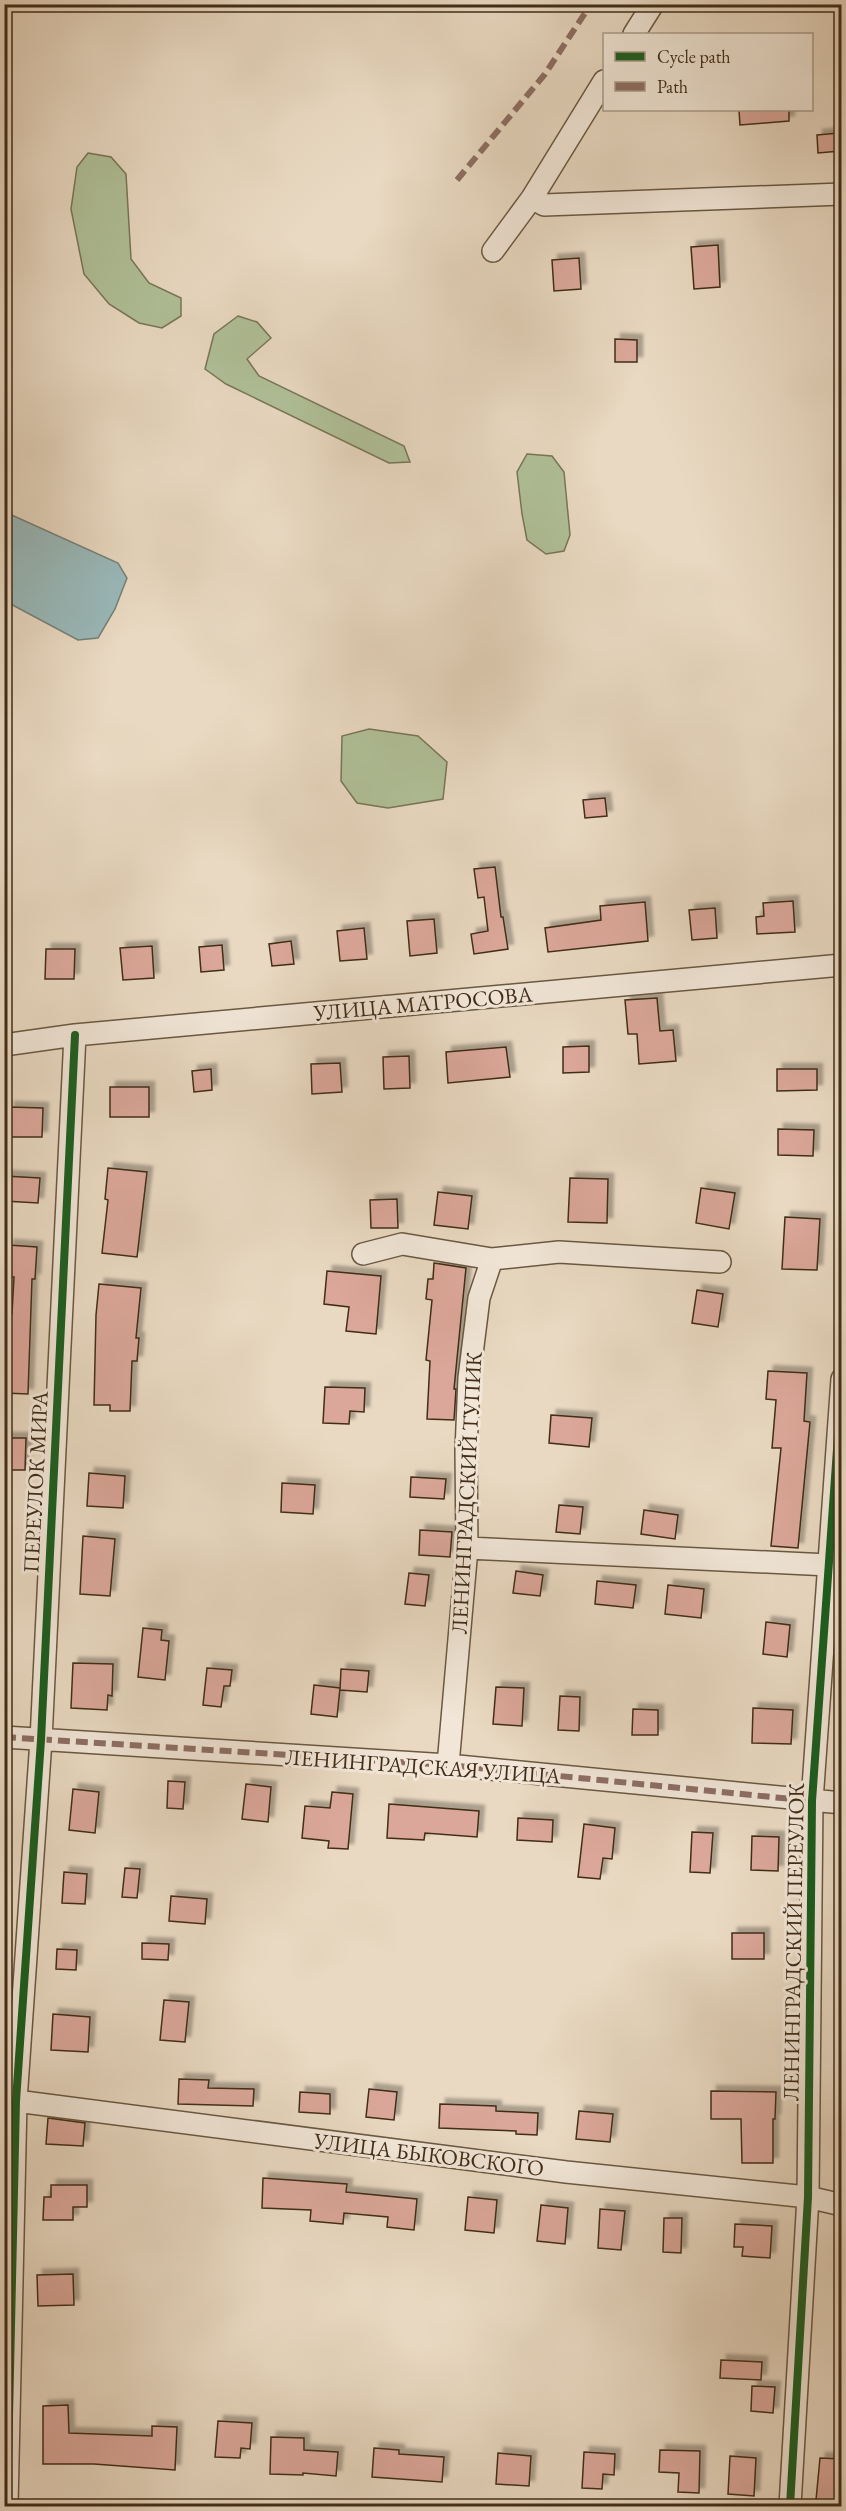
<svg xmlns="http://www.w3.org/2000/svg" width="846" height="2511" viewBox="0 0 846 2511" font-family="'EB Garamond',serif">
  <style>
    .green { fill: #b0c098; stroke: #787658; stroke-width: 1.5 }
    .water { fill: #99b9ba; stroke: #758179; stroke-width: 1.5 }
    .building { fill: #dba79a; stroke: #402d18; stroke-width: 1.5; filter: url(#shadow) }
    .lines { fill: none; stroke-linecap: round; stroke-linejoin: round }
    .minor-casing { stroke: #6a5842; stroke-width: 24 }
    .minor { stroke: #f1e6d7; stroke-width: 21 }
    .quiet { stroke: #8d6e63; stroke-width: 6; stroke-dasharray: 12 6; stroke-linecap: butt }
    .cycleway-casing { stroke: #f1e6d7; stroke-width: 11 }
    .cycleway { stroke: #1b5e20; stroke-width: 8 }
    .labels { text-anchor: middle; stroke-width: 6; stroke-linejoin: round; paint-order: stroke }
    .street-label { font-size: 22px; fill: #402d18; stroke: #f1e6d7 }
  </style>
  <defs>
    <filter id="shadow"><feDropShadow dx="5.5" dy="-5.5" stdDeviation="1.5" flood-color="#0004"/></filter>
  </defs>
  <rect width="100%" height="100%" fill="#e9d9c2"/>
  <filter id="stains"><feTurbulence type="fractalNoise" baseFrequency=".00333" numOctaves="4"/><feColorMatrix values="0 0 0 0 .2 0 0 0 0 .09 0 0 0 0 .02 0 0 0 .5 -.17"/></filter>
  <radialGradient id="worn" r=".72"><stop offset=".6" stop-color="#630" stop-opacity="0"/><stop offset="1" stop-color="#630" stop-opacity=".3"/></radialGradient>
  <path class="green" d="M88,153L111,157L126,174L131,259L149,283L181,298V316L162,328L139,323L109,304L84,274L71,209L77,167Z
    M238,316L257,322L271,338L247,359L259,376L404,446L410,462L389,463L226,384L205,369L214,334Z
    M527,454L552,456L564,472L570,535L564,551L546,554L527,540L522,514L517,472Z
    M369,729L418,736L447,762L443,799L388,808L357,803L341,781L342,736Z"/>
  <path class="water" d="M5,512L118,563L127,578L115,609L98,638L78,640L5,601Z"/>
  <path class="building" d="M739,110H789V121L740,125Z
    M839,133L840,151L818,153L817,135Z
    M718,245L720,287L694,289L691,247Z
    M579,258L581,289L554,291L552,260Z
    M615,339L637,340V362H615Z
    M605,798L607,816L585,818L583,800Z
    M495,867L501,917H503L508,949L474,954L471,934L488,931L484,897L478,898L474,869Z
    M793,901L795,932L757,934L756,917L764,916L763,903Z
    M645,902L648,941L548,952L545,928L601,920L600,906Z
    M715,908L717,938L692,940L689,910Z
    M434,919L437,953L410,956L407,921Z
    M364,928L367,959L340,961L337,931Z
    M291,941L294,964L272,966L269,944Z
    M222,945L224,970L201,972L199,947Z
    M152,946L154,978L123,980L120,948Z
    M46,949H75L74,979H45Z
    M657,998L660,1031L673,1030L676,1061L639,1064L637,1034H628L625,1000Z
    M589,1046V1072L563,1073V1047Z
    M506,1047L510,1077L448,1083L446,1052Z
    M409,1056L410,1088L384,1089L383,1057Z
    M340,1063L342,1092L312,1094L311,1064Z
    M211,1069L212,1090L194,1092L192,1071Z
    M777,1069H817V1090L777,1091Z
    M110,1087H149V1117H110Z
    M9,1107L43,1108L42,1137H8Z
    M778,1129L814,1130L813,1156L778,1155Z
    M108,1168L147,1172L137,1257L102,1253L108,1200L105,1199Z
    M4,1176L40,1178L38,1203L4,1201Z
    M570,1178L608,1179L607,1223L568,1222Z
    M701,1188L735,1193L729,1229L696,1223Z
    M438,1192L472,1196L468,1229L434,1225Z
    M397,1199L398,1228H371L370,1200Z
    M785,1217L820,1219L817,1270L782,1269Z
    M8,1245L37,1247L35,1279H32L28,1394L4,1393V1314H12L14,1277H5Z
    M434,1263L466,1268L454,1389H456L454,1420L427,1419L430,1361L426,1360L432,1300L426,1299L428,1279H433Z
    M327,1271L381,1276L376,1334L346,1331L349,1307L324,1304Z
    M99,1284L141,1288L136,1338H139L137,1361H132L130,1411H110V1405H94L96,1315Z
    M697,1290L723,1294L718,1327L692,1323Z
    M768,1371L807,1373L804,1421L810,1422L798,1548L771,1546L781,1448H772L776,1400L766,1399Z
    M325,1387L365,1388L364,1412L350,1411L349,1424L323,1423Z
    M551,1415L592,1418L589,1447L549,1443Z
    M4,1438H26L25,1470H4Z
    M89,1473L125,1476L123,1508L87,1506Z
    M411,1477L446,1479L444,1499L410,1497Z
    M282,1483L315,1485L313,1514L281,1512Z
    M559,1505L583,1507L580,1534L556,1532Z
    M644,1510L678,1515L675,1539L641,1534Z
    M420,1530L452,1532L450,1557L419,1555Z
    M83,1536L115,1539L110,1596L80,1594Z
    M516,1571L543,1575L540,1596L513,1593Z
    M409,1573L429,1575L425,1606L405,1604Z
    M597,1581L636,1585L633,1608L595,1604Z
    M668,1585L704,1589L701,1618L665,1614Z
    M766,1622L790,1625L787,1657L763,1654Z
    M143,1628L162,1630L161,1640L169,1641L165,1680L138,1677Z
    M73,1663L113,1664L112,1696L108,1695L107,1710L71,1708Z
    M207,1668L232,1670L230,1686H224L221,1707L203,1705Z
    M341,1669L369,1671L367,1692L340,1690Z
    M314,1685L340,1688L337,1717L311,1714Z
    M496,1687L524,1688L522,1726L493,1724Z
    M560,1696L580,1697L579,1731L558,1730Z
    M753,1708L793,1710L791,1744L752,1743Z
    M633,1709L658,1710V1735H632Z
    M168,1781L185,1782L183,1809L167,1808Z
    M246,1784L271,1787L268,1822L242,1819Z
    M73,1789L99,1792L95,1833L69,1830Z
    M332,1792L353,1794L348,1849L328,1848L329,1841L302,1838L305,1806L330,1808Z
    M389,1804L479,1811L477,1837L425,1833L424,1840L387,1838Z
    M518,1818L553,1820L552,1842L517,1840Z
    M584,1824L615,1828L612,1859L603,1858L600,1879L578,1877Z
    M692,1832L713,1833L710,1873L690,1872Z
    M752,1836L779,1837L778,1871L751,1870Z
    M125,1868L140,1869L137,1898L122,1897Z
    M64,1872L87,1874L85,1904L62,1903Z
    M171,1896L207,1899L205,1924L169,1921Z
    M732,1933H764V1959H732Z
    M142,1943L169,1944L168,1960L142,1959Z
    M57,1949L77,1950L76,1970L56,1969Z
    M164,2000L189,2002L185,2042L160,2040Z
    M53,2014L90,2017L88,2052L51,2050Z
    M179,2079L209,2080L208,2088L254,2089L253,2106L178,2104Z
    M369,2089L397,2092L394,2120L366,2117Z
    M711,2091L776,2092L775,2119H773V2163H742L741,2119H711Z
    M300,2092L330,2094V2114L299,2112Z
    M440,2104L496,2106V2111L538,2113L537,2135L516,2134V2131L439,2128Z
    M579,2111L613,2114L610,2142L576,2139Z
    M48,2118L85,2123L83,2146L46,2144Z
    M263,2178L347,2184L346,2192L417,2199L414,2230L387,2227L388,2217L344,2213L343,2224L310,2221L311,2210L262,2208Z
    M51,2185H87V2207H73V2220H43L44,2197H51Z
    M468,2197L497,2200L494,2233L465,2230Z
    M541,2205L568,2208L565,2244L537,2241Z
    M600,2209L625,2211L621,2250L598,2248Z
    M664,2218H682L681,2253L663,2252Z
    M735,2224L772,2226L770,2258L742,2256L743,2247H734Z
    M73,2274L74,2305L38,2306L37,2275Z
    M721,2360L762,2362L761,2380L720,2378Z
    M752,2386L775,2387L773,2413L751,2411Z
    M68,2405L69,2433L152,2436V2426L177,2427L175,2470L94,2464H43V2406Z
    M218,2421L252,2423L250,2449L241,2448L240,2458L215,2457Z
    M271,2437L304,2438V2450L338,2452L336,2476L303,2473V2475L270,2474Z
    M374,2448L399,2450V2454L444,2457L442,2482L372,2477Z
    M660,2450L700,2451L699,2493L678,2492L679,2473L659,2472Z
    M584,2452L615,2454L614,2475L603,2474L602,2489L582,2488Z
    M498,2453L531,2456L529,2486L496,2484Z
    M730,2456L756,2458L754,2496L728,2494Z
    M820,2458L842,2459V2502L816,2500Z"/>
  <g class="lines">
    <defs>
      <path id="minor" d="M634,34L653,4
        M532,198L544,205L842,194
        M493,251L532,198L604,81
        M4,1045L75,1035L842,965
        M363,1254L402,1244L492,1259L559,1252L720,1262
        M467,1548L829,1565
        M4,1737L448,1765L842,1803
        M448,1765L467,1548L466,1451L469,1378L479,1298L492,1259
        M16,2101L566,2172L808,2197L842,2205
        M7,2506L16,2101L41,1740L75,1035
        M790,2506L808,2197L812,1801L842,1379"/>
    </defs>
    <use href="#minor" class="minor-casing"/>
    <use href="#minor" class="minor"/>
    <path class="quiet" d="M457,180L545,74L591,4
      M4,1737L448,1765L812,1801"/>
    <defs>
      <path id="cycleway" d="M7,2506L16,2101L41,1740L75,1035
        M790,2506L808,2197L812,1801L842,1379"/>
    </defs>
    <use href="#cycleway" class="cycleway-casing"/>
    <use href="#cycleway" class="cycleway"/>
  </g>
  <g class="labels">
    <g class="street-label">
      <text transform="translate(423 1003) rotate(-5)" y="8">УЛИЦА МАТРОСОВА</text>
      <text transform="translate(35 1482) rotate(-87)" y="8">ПЕРЕУЛОК МИРА</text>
      <text transform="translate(466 1493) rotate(-87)" y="8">ЛЕНИНГРАДСКИЙ ТУПИК</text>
      <text transform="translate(423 1766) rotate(4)" y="8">ЛЕНИНГРАДСКАЯ УЛИЦА</text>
      <text transform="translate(793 1942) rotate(-89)" y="8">ЛЕНИНГРАДСКИЙ ПЕРЕУЛОК</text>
      <text transform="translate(429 2154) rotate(7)" y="8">УЛИЦА БЫКОВСКОГО</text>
    </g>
  </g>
  <rect width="846" height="2511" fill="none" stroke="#e9d9c2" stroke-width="24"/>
  <rect x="6" y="6" width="834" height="2499" fill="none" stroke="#402d18" stroke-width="3"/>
  <rect x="12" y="12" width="822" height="2487" fill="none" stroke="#402d18" stroke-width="1.5"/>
  <rect x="603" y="33" width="210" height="78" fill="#f1e6d7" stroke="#aa9c8b" stroke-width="1.5"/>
  <rect x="615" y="52" width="30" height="9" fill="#1b5e20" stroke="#aa9c8b" stroke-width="1.5"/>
  <text x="657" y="63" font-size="18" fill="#402d18">Cycle path</text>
  <rect x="615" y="82" width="30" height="9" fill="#8d6e63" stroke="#aa9c8b" stroke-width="1.5"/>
  <text x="657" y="93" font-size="18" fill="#402d18">Path</text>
  <rect width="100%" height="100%" filter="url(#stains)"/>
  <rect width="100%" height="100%" fill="url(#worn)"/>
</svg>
